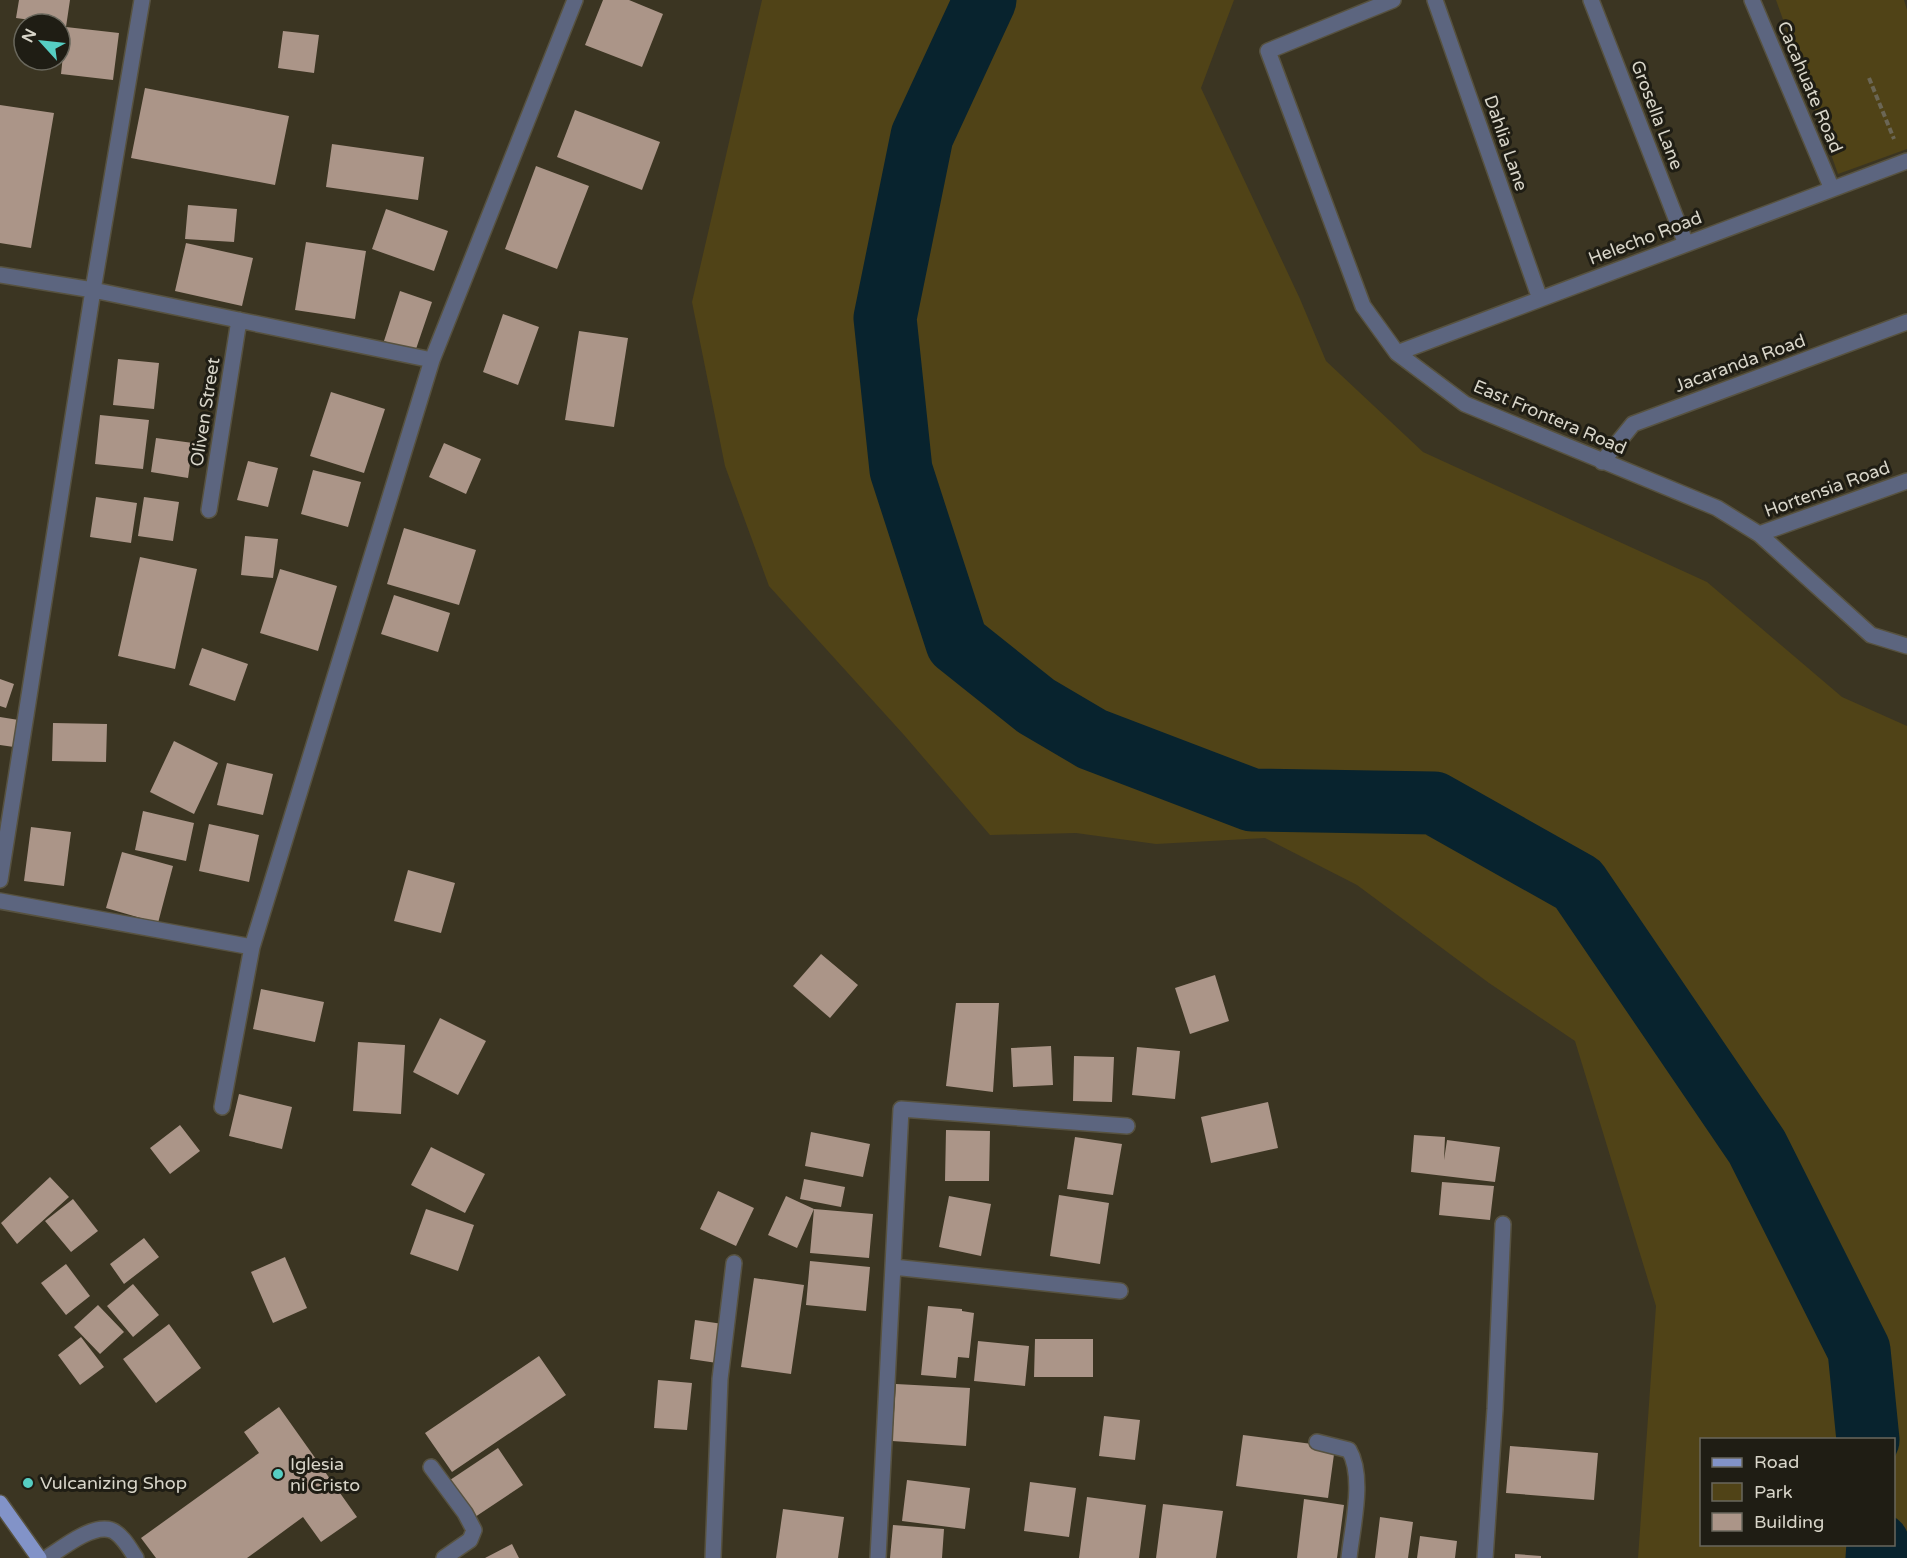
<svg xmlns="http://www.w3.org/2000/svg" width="1907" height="1558" viewBox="0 0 1907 1558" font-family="'Varela Round',sans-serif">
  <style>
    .green { fill: #504317; fill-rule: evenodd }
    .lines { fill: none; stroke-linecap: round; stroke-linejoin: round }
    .river { stroke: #08232e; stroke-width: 63 }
    .building { fill: #ab9588 }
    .minor-casing { stroke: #575240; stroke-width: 18 }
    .major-casing { stroke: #575240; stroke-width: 18 }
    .path { stroke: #6b6655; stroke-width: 4; stroke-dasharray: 6 3; stroke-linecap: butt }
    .minor { stroke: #5c657f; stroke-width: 15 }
    .major { stroke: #8293c8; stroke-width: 15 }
    .poi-dot { fill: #56cec3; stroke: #1f1d14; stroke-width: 2 }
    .labels { text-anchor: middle; stroke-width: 6; stroke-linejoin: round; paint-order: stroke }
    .street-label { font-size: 18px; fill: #d8d5c9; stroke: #1f1d14 }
    .poi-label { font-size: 18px; fill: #d8d5c9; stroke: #1f1d14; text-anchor: start }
  </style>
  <rect width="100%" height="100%" fill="#3b3522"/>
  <path class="green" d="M762,0H1234L1201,88L1300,299L1326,361L1423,452L1707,582L1842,697L1907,726V1558H1638L1656,1306L1575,1041L1489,983L1357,885L1265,838L1156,844L1076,833L990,835L904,735L769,586L725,466L692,302ZM1702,1440H1894V1544H1702Z
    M1776,0H1904L1907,10V149L1838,174Z"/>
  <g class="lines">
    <path class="river" d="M985,0L922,136L885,318L901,470L957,643L1036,706L1092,739L1252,800L1434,803L1578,884L1757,1147L1859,1350L1868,1440
      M1877,1558L1878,1544"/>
  </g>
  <path class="building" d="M19,0H70L66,27L119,33L113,80L61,74L66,27L60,26V24L16,18Z
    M603,0H629L663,14L642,67L585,45Z
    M283,31L319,35L314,73L278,68Z
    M145,88L289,116L275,185L131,158Z
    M0,105L54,113L31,248L0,243Z
    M575,110L660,142L642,190L557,157Z
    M332,144L424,157L418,200L326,187Z
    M536,166L589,186L557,269L505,249Z
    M188,205L237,209L234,242L185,239Z
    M386,209L448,231L434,271L372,249Z
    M306,242L366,251L355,319L295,310Z
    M186,243L253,258L242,306L175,291Z
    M400,291L432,302L415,352L384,341Z
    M503,314L539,327L518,385L483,372Z
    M579,331L628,338L614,427L565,420Z
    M118,359L159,363L154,409L113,405Z
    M331,392L385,409L364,473L310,456Z
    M100,415L149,420L143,469L95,464Z
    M156,438L193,443L188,478L151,472Z
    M444,443L481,459L466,494L429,477Z
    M248,461L278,468L268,507L237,500Z
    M313,470L361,482L348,527L301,514Z
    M96,497L137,503L131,543L90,537Z
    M144,497L179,502L173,541L138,536Z
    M404,528L476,550L459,605L387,584Z
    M245,536L278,539L273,578L241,575Z
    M140,557L197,569L175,669L118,656Z
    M280,569L337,586L318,651L260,633Z
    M394,595L450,613L438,652L381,634Z
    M202,648L248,664L235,701L189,685Z
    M0,679L14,684L6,708L0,706Z
    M0,717L25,721L21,748L0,745Z
    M53,723L107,724L106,762L52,761Z
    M174,741L218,763L194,814L150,792Z
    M227,763L273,774L263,815L217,805Z
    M143,811L194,823L186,861L135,850Z
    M209,824L259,835L249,882L199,871Z
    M31,827L71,832L64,886L24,881Z
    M122,852L173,866L158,923L106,908Z
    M408,870L455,883L441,933L394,921Z
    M821,954L858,985L830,1018L793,986Z
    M1215,975L1229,1021L1190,1034L1175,988Z
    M261,989L324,1002L315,1042L253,1029Z
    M956,1003H999L993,1092L946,1086Z
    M440,1018L486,1041L458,1095L413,1072Z
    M358,1042L405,1045L401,1114L353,1111Z
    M1051,1046L1053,1085L1013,1087L1011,1048Z
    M1137,1047L1180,1051L1175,1099L1132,1095Z
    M1074,1056L1114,1057L1112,1102L1073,1101Z
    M239,1094L292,1107L282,1149L229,1136Z
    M1268,1102L1278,1148L1211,1163L1201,1117Z
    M180,1125L200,1151L170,1174L150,1148Z
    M946,1130L990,1131L989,1181H945Z
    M811,1132L870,1144L863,1177L805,1166Z
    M1414,1135L1445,1137L1444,1160L1447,1140L1500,1147L1495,1182L1411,1172Z
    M1075,1137L1122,1144L1113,1195L1067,1189Z
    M431,1147L485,1174L465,1213L411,1185Z
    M50,1177L69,1197L17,1244L1,1223Z
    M804,1179L845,1187L841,1207L800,1199Z
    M1442,1182L1494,1186L1490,1220L1439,1215Z
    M718,1191L754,1208L736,1246L700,1229Z
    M1059,1195L1109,1203L1100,1264L1050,1256Z
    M786,1196L814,1209L797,1248L768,1235Z
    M949,1196L991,1204L981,1256L939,1247Z
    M73,1199L98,1231L71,1252L45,1221Z
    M426,1209L474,1225L458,1271L410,1254Z
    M814,1209L873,1214L869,1258L810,1253Z
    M144,1238L159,1257L124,1284L110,1264Z
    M285,1257L307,1308L273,1323L251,1272Z
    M810,1261L870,1267L866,1311L806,1305Z
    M66,1264L90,1296L66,1315L41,1283Z
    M754,1278L804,1285L791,1374L741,1367Z
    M133,1284L159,1315L133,1337L107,1306Z
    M98,1305L124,1332L100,1354L74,1327Z
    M928,1306L962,1309V1311L974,1313L969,1358L958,1357L956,1378L921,1375Z
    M695,1320L723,1324L717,1363L690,1359Z
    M169,1324L201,1368L156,1403L123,1359Z
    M81,1337L104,1367L80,1385L58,1355Z
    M1035,1339H1093V1377H1034Z
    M978,1341L1029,1346L1025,1386L974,1381Z
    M539,1356L566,1395L452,1472L425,1433Z
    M658,1380L692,1383L687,1430L654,1428Z
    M896,1384L970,1388L966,1446L892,1441Z
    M279,1407L357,1517L321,1542L303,1517L247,1558H156L141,1538L259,1453L244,1432Z
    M1104,1416L1140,1420L1135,1460L1099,1456Z
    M1243,1435L1335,1447L1328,1498L1236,1486Z
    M1510,1446L1598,1453L1594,1500L1506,1493Z
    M498,1448L523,1485L475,1517L450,1480Z
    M907,1480L970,1488L965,1529L902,1521Z
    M1030,1482L1076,1488L1069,1537L1024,1531Z
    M1087,1497L1146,1505L1139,1558H1079Z
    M1304,1499L1344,1505L1337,1558H1297Z
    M1163,1504L1223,1511L1216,1558H1156Z
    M783,1509L844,1517L838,1558H776Z
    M1380,1517L1413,1522L1408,1558H1375Z
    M893,1525L944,1529L942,1558H890Z
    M1420,1536L1457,1541L1455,1558H1417Z
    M512,1544L519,1558H485Z
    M1515,1554L1541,1556V1558H1515Z"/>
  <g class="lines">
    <defs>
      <path id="minor" d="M1393,0L1268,51L1363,306L1397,353L1465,404L1717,508L1759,534L1871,635L1907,646
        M1435,0L1540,299
        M1591,0L1686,244
        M1752,0L1832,189
        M0,275L93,290L432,360
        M1397,353L1907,161
        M1602,462L1633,424L1907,322
        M209,510L239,320
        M1759,534L1907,481
        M0,880L93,290L142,0
        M0,901L252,947
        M222,1107L252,947L432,360L575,0
        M893,1267L1120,1291
        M1317,1442L1349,1450C1365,1477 1352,1528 1349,1558
        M431,1467L465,1513L474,1530L470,1540L444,1558
        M47,1558C62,1548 92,1524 111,1530C122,1534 130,1549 136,1558
        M713,1558L720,1379L734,1263
        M878,1558L901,1109L1127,1126
        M1485,1558L1495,1409L1503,1224"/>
      <path id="major" d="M0,1503L39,1558"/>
    </defs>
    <use href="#minor" class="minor-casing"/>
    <use href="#major" class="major-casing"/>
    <path class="path" d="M1869,78L1894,139"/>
    <use href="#minor" class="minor"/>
    <use href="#major" class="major"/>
  </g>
  <g class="poi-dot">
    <circle cx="278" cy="1474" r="6"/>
    <circle cx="28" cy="1483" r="6"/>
  </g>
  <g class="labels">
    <g class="street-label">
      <text transform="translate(1810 87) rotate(67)" y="6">Cacahuate Road</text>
      <text transform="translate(1657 115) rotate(69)" y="6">Grosella Lane</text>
      <text transform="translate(1506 143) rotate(71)" y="6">Dahlia Lane</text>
      <text transform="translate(1645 238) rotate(-21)" y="6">Helecho Road</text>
      <text transform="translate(1740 363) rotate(-20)" y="6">Jacaranda Road</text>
      <text transform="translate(205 412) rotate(-81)" y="6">Oliven Street</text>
      <text transform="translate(1550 417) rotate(23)" y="6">East Frontera Road</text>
      <text transform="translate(1827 489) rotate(-20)" y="6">Hortensia Road</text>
    </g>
    <g class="poi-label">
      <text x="290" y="1470">Iglesia<tspan x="290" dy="21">ni Cristo</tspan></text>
      <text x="40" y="1489">Vulcanizing Shop</text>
    </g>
  </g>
  <rect x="1700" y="1438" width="195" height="108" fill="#1f1d14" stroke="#69675c" stroke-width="1.5"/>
  <rect x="1712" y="1458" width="30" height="9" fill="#8293c8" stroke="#69675c" stroke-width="1.5"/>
  <text x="1754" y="1468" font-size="18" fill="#d8d5c9">Road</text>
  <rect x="1712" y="1483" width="30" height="18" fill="#504317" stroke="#69675c" stroke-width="1.5"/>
  <text x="1754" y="1498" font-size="18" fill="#d8d5c9">Park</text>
  <rect x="1712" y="1513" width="30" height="18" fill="#ab9588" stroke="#69675c" stroke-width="1.5"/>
  <text x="1754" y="1528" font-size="18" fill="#d8d5c9">Building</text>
  <g transform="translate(42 42) rotate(297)"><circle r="28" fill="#1f1d14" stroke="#69675c" stroke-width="1.5"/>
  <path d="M0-4.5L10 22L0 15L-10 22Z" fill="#56cec3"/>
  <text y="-9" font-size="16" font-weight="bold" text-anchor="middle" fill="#d8d5c9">N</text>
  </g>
</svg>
